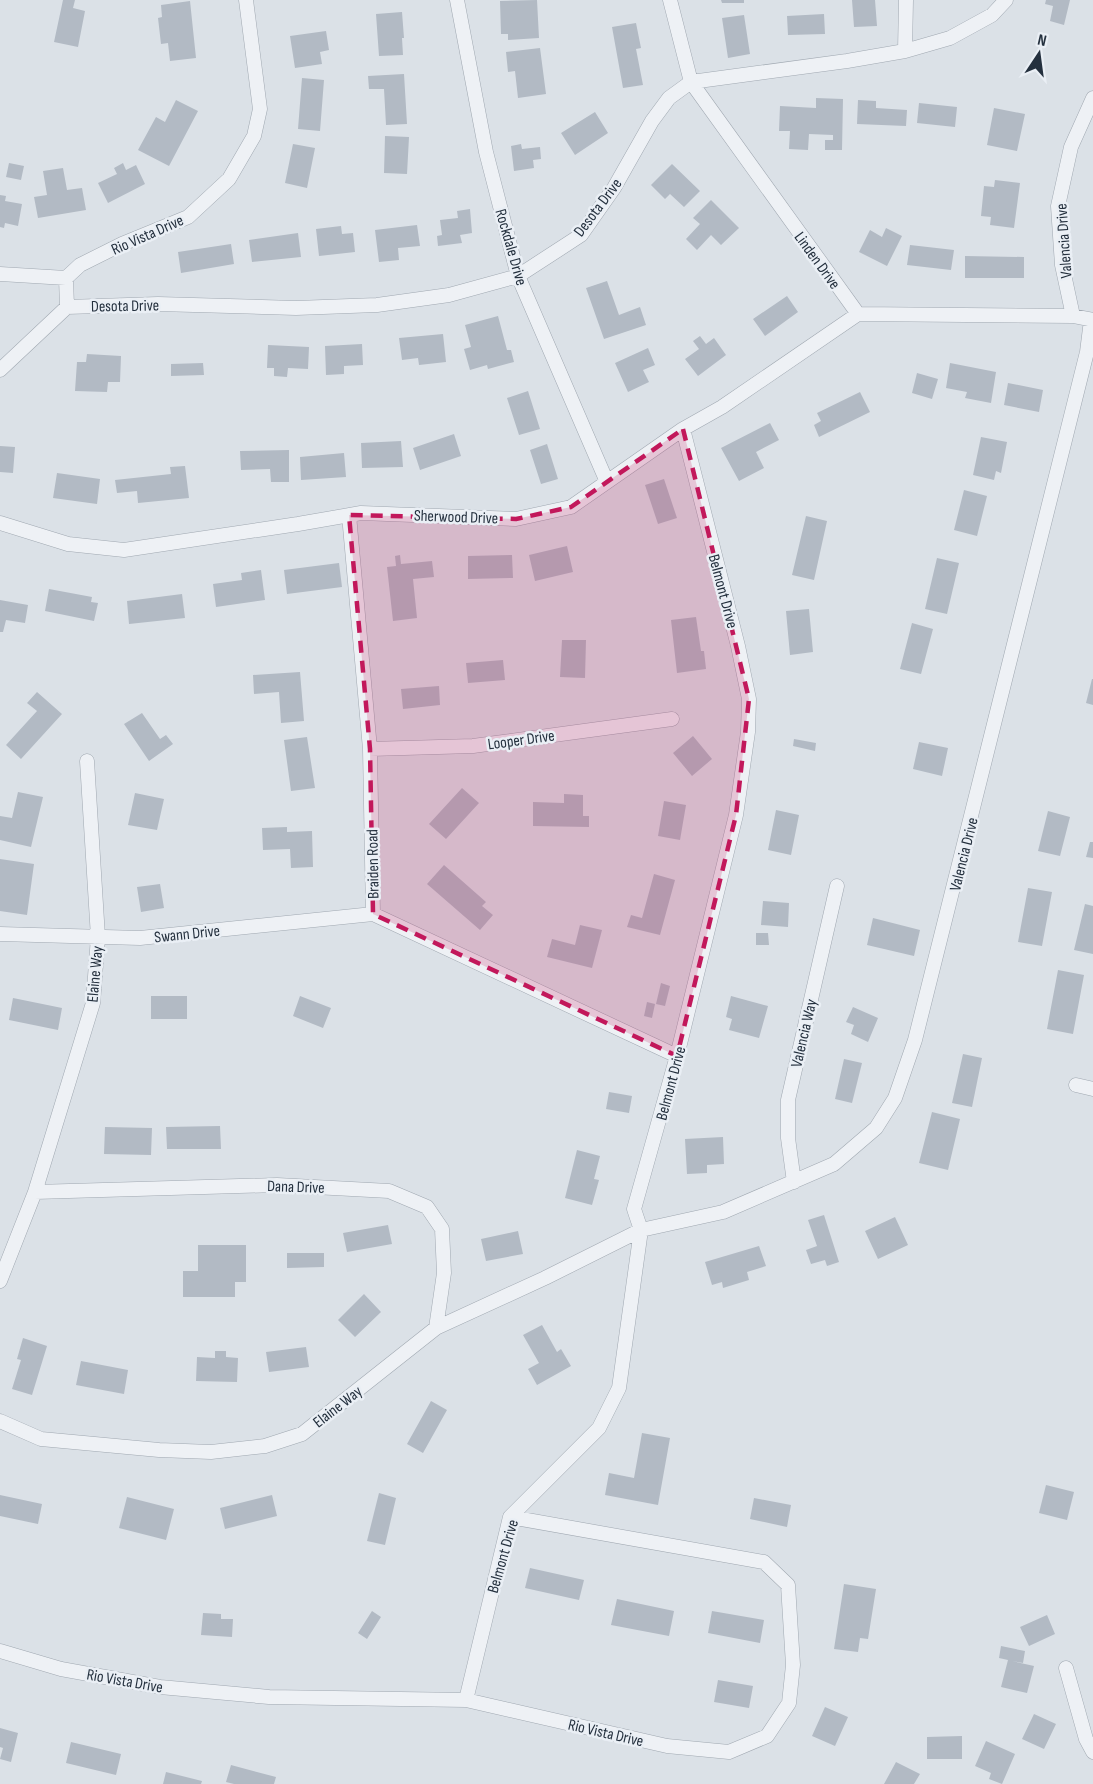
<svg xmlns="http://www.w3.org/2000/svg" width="1093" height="1784" viewBox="0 0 1093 1784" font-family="'Sofia Sans Condensed',sans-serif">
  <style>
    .building { fill: #b2bac4 }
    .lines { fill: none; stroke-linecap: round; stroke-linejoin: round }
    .street-casing { stroke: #a0a8b1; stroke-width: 15 }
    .street { stroke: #eef1f5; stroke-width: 14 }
    .marked { fill: #c2185b; fill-opacity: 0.2; stroke: #c2185b; stroke-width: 4.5; stroke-dasharray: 12 8; stroke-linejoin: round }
    .labels { text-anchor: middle; stroke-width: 5; stroke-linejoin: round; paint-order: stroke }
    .street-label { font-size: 16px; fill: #24303e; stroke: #eaeff5 }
  </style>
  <rect width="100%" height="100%" fill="#dbe1e7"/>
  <path class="building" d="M63,0H75L73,8L85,11L78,47L54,42Z
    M537,0L539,38L508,40V34H501L500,1Z
    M721,0H744V3H722Z
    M852,0H875L877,26L854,27Z
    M1046,0H1070L1064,25L1050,21L1053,6L1045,4Z
    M190,1L196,58L170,61L168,43L161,44L158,18L162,17L161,5Z
    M402,12L404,38H402L403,55L379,56L376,14Z
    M824,14L825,34L788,35L787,16Z
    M744,15L750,54L728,58L722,18Z
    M636,23L641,48L636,49L643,85L623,88L612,27Z
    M326,31L329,50L320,52L322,64L295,68L290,36Z
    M540,48L546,94L518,98L515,71L508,72L506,52Z
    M404,74L407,124L386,125L384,89H369L368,76Z
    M302,78L324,80L320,131L298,129Z
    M816,98L843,99L842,150H825V140H833V135L809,134L808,150L789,149L790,131H779L780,106L816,108Z
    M176,100L198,111L169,166L138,150L156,117L165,122Z
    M858,100L876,101V108L907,110L906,126L857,124Z
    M919,103L957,107L955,127L917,123Z
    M994,108L1025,114L1017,151L987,145Z
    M595,112L608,133L575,155L561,133Z
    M385,136L409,137L407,174L384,173Z
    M293,144L315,148L307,188L285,183Z
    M521,144L522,149L540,147L541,159L533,160L534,168L514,171L511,146Z
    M9,163L24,166L21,180L6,177Z
    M123,163L126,170L136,165L145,184L108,203L98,183L117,174L114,168Z
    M672,164L700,191L684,207L670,194L665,199L651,185Z
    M63,168L67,190L82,188L86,210L38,218L34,197L47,195L43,171Z
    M995,180L1020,183L1014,228L990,225L991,217L981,216L984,186L994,187Z
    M0,195L6,196L5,201L22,204L18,226L5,223L4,228L0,227Z
    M711,200L739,228L721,245L711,235L697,250L686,239L700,224L693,218Z
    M470,209L472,233L460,235L462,243L438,246L437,236L442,235L440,220L458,218L457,211Z
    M417,225L420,246L398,248L399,260L379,262L375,230Z
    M341,226L342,234L353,233L355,252L319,256L316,229Z
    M886,228L902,236L887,266L859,252L870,230L882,237Z
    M298,233L301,257L252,262L249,240Z
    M231,244L234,264L181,273L178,252Z
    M910,245L954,250L951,270L907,265Z
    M965,256L1024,257V278H965Z
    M607,281L619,315L640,307L646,325L604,339L586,288Z
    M787,296L798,312L765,336L753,319Z
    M498,316L507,350H511L514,362L488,369L487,365L470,370L464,349L471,347L465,325Z
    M443,334L446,362L419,365L418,358L402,360L399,338Z
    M700,336L706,344L714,338L726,355L698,376L685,359L699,349L693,341Z
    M362,344L363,365L344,366V374L326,375L325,346Z
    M268,345L309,347L308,369L288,368L287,377L274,376V368H267Z
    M648,348L655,365L643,370L649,382L628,392L615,363Z
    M87,354L121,356L120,382H108L107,392L75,391L77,362H86Z
    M203,363L204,375L171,376V364Z
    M950,363L996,372L991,403L965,398L967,392L946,388Z
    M917,373L938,379L932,399L912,393Z
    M1008,383L1043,390L1039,412L1004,405Z
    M528,391L540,429L519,435L507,398Z
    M860,392L870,412L819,437L814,425L821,421L817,413Z
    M770,423L779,440L756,452L764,468L739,481L721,448Z
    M454,434L461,456L420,470L413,448Z
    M981,437L1007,442L1001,473L996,471L994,480L973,475Z
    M401,441L403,467L362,468L361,443Z
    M547,444L558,479L541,484L530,450Z
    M0,446L15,447L13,473L0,472Z
    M289,450V482H271L270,469L241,470L240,451Z
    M344,453L346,477L301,480L300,457Z
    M185,466L189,498L138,503L137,491L117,493L115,480L171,474L170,467Z
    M57,473L100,479L97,504L53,498Z
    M664,479L677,518L658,524L645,485Z
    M964,490L987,496L977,536L954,530Z
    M806,516L827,521L814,580L792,575Z
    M567,546L573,572L535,581L529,555Z
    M400,555L401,564L432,561L434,577L413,579L417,618L393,621L387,567L396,566L395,556Z
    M512,555L513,578L468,579V556Z
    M937,558L959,563L947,614L925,609Z
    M339,563L342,587L287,594L284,570Z
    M261,570L265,600L216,607L213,584L242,580L241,573Z
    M49,589L92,597L91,602L98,603L94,621L45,611Z
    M182,594L185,618L129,624L127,601Z
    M0,600L28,605L25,623L6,620L3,632H0Z
    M809,609L813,652L790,655L786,611Z
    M696,617L701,651H704L706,669L677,673L671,620Z
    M912,623L933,629L921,674L900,669Z
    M562,640H586L585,678L560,677Z
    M503,660L505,680L468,683L466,663Z
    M300,672L304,721L281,723L279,692L254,694L253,675Z
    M1092,679H1093V705L1086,703Z
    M439,686L440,705L403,709L401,689Z
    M37,692L62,714L21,759L6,745L37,711L27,703Z
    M142,713L160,739L166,735L173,744L149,761L124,724Z
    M693,736L712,759L692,776L673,753Z
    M307,737L315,788L291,791L284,740Z
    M794,739L816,743L815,751L793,746Z
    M919,742L948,748L942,776L913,769Z
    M462,788L479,803L446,839L429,824Z
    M18,792L43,797L31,847L0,840V816L12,818Z
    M135,793L164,799L157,830L128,825Z
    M564,794L583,795V816H589V827L533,826V802L564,803Z
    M664,801L686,805L680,840L658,836Z
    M776,810L799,815L791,855L768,850Z
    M1048,811L1070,817L1060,856L1038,851Z
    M287,827V832L312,831L313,867L291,868L290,849L263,850L262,828Z
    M1090,842H1093V858L1086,857Z
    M0,859L34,864L27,915L0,911Z
    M444,865L486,902L482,906L493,915L480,930L427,884Z
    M654,874L675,880L660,935L627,927L631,915L642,918Z
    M160,884L164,908L141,912L137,887Z
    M1028,888L1052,892L1042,946L1018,942Z
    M763,901L789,903L788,927L761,925Z
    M1085,904L1093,906V954L1074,950Z
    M873,918L920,930L914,956L867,945Z
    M580,925L602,930L592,968L547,957L552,939L575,945Z
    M756,933H768L769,945H756Z
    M1058,970L1084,975L1073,1034L1047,1029Z
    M661,983L670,986L665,1006L656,1004Z
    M151,996H187V1019H151Z
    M300,996L331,1008L323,1028L293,1016Z
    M731,996L768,1006L759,1038L729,1030L732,1019L726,1017Z
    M13,998L62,1008L58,1030L9,1020Z
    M647,1002L655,1004L652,1018L644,1016Z
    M853,1007L878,1018L868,1042L851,1034L854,1025L846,1022Z
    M963,1054L982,1058L972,1107L952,1103Z
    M844,1059L862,1063L852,1103L835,1099Z
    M609,1092L632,1096L629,1113L606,1109Z
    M932,1112L960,1119L948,1170L919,1163Z
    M220,1126L221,1149H167L166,1127Z
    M105,1127L152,1128L151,1155L104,1154Z
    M723,1137L724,1164L707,1165V1173L687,1174L685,1139Z
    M577,1150L600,1156L594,1179L599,1180L592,1205L565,1198Z
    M824,1215L839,1262L827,1266L825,1260L811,1264L806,1250L817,1246L808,1220Z
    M895,1217L908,1245L878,1259L865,1231Z
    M388,1225L392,1244L347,1252L343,1233Z
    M518,1231L523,1254L486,1261L481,1239Z
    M198,1245H246V1282H235V1297H183V1271H198Z
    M759,1246L766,1266L747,1272L749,1280L723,1288L722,1282L712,1285L705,1262Z
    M287,1253H324V1267L287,1268Z
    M364,1294L381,1312L355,1337L338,1320Z
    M542,1325L557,1352L561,1349L571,1366L537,1385L528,1369L539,1363L523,1335Z
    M23,1338L47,1346L32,1395L12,1389L21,1360L17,1359Z
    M306,1347L309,1367L269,1372L266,1352Z
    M215,1351H226V1357L238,1358L237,1382L196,1381L197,1357L215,1358Z
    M81,1361L128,1370L124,1394L76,1385Z
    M431,1401L447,1410L423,1453L407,1444Z
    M642,1433L670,1438L658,1505L605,1495L609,1473L634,1478Z
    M1046,1485L1074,1492L1067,1520L1039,1513Z
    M379,1493L396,1498L385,1545L367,1541Z
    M0,1495L42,1504L38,1524L0,1516Z
    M272,1495L277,1516L225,1529L220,1508Z
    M127,1497L174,1509L166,1540L119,1528Z
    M754,1498L791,1505L787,1527L750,1519Z
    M530,1568L584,1580L579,1600L525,1588Z
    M844,1584L876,1589L868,1639L860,1638L858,1652L834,1649Z
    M617,1599L674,1611L669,1636L611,1625Z
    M372,1611L381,1617L367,1639L358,1633Z
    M712,1611L764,1620L760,1643L708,1633Z
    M203,1613L221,1614V1619H233L232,1637L201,1635Z
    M1047,1615L1055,1634L1029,1646L1020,1627Z
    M1001,1646L1025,1651L1023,1663L1012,1661L1034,1666L1027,1693L1001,1687L1008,1660L999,1658Z
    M718,1680L753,1686L749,1708L714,1702Z
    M825,1707L848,1717L835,1746L812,1736Z
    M1034,1714L1056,1724L1044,1749L1022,1739Z
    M0,1728L18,1733L11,1762L0,1759L3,1748L0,1747Z
    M962,1736V1759H927V1737Z
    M986,1741L1015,1754L1002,1784L989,1779L991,1773L975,1766Z
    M71,1742L121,1754L116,1775L66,1763Z
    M896,1762L920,1774L914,1784H884Z
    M231,1765L276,1777L274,1784H234L226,1782Z
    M166,1772L202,1781L201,1784H163Z"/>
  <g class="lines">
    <defs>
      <path id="street" d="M457,0L486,152L518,276L607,482
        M670,0L691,82L858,314L1073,316L1093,320
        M905,51L906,0
        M0,274L66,278
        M67,307L158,304L296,308L377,305L449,295L518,276L581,235L614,188L652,121L669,98L691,82L847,61L905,51L950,38L992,15L1006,0
        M1073,316L1062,265L1058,206L1071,147L1093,98
        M0,370L67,307L66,278L80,265L122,244L188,217L229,179L254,136L260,109L246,0
        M349,515L370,749L373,914L677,1056
        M0,523L68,544L124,550L298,524L361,513L516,519L571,507L683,429L722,407L858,314
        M370,749L473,746L672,719
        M0,934L140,938L373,914
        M1076,1085L1093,1089
        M794,1182L788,1138V1100L837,886
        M35,1192L277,1185L389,1191L427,1207L442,1229L444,1273L436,1328
        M0,1281L35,1192L93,1003L98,937L87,761
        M0,1421L41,1439L159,1450L211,1452L265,1446L302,1434L436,1328L545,1278L641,1230L723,1212L834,1164L876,1128L895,1098L915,1040L1087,352L1091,320
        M0,1651L61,1669L160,1687L269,1697L466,1700L667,1746L729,1752L767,1736L789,1703L793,1665L788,1585L764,1562L510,1517
        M1066,1668L1086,1739L1093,1752
        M466,1700L510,1517L599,1428L619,1388L641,1230L634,1209L677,1056L736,815L748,732L749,699L738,646L683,429"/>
    </defs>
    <use href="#street" class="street-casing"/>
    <use href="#street" class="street"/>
  </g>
  <path class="marked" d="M683,429L749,699L736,815L677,1056L373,914L370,749L349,515L516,519L571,507Z"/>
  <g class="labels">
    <g class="street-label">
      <text transform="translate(597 207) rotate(-53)" y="6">Desota Drive</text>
      <text transform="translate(147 234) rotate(-24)" y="6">Rio Vista Drive</text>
      <text transform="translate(1063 241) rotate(-94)" y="6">Valencia Drive</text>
      <text transform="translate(512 247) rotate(74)" y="6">Rockdale Drive</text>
      <text transform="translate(818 260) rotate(54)" y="6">Linden Drive</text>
      <text transform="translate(125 305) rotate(-1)" y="6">Desota Drive</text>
      <text transform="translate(456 516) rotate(2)" y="6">Sherwood Drive</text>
      <text transform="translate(724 591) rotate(75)" y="6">Belmont Drive</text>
      <text transform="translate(521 739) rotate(-8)" y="6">Looper Drive</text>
      <text transform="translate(963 854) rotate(-76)" y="6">Valencia Drive</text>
      <text transform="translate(372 864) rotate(-91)" y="6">Braiden Road</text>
      <text transform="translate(187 933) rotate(-6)" y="6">Swann Drive</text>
      <text transform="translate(94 974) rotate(-85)" y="6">Elaine Way</text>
      <text transform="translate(803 1033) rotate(-77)" y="6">Valencia Way</text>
      <text transform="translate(670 1083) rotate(-75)" y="6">Belmont Drive</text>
      <text transform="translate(296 1186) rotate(2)" y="6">Dana Drive</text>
      <text transform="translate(337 1406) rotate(-38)" y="6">Elaine Way</text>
      <text transform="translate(502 1556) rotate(-74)" y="6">Belmont Drive</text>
      <text transform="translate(125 1680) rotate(10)" y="6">Rio Vista Drive</text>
      <text transform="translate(606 1732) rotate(13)" y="6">Rio Vista Drive</text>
    </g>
  </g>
  <g transform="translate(1039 54) rotate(13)" stroke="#eaeff5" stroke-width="4.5" paint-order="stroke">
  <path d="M0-4.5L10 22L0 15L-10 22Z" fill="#24303e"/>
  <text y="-9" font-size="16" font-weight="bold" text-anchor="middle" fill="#24303e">N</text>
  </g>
</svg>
